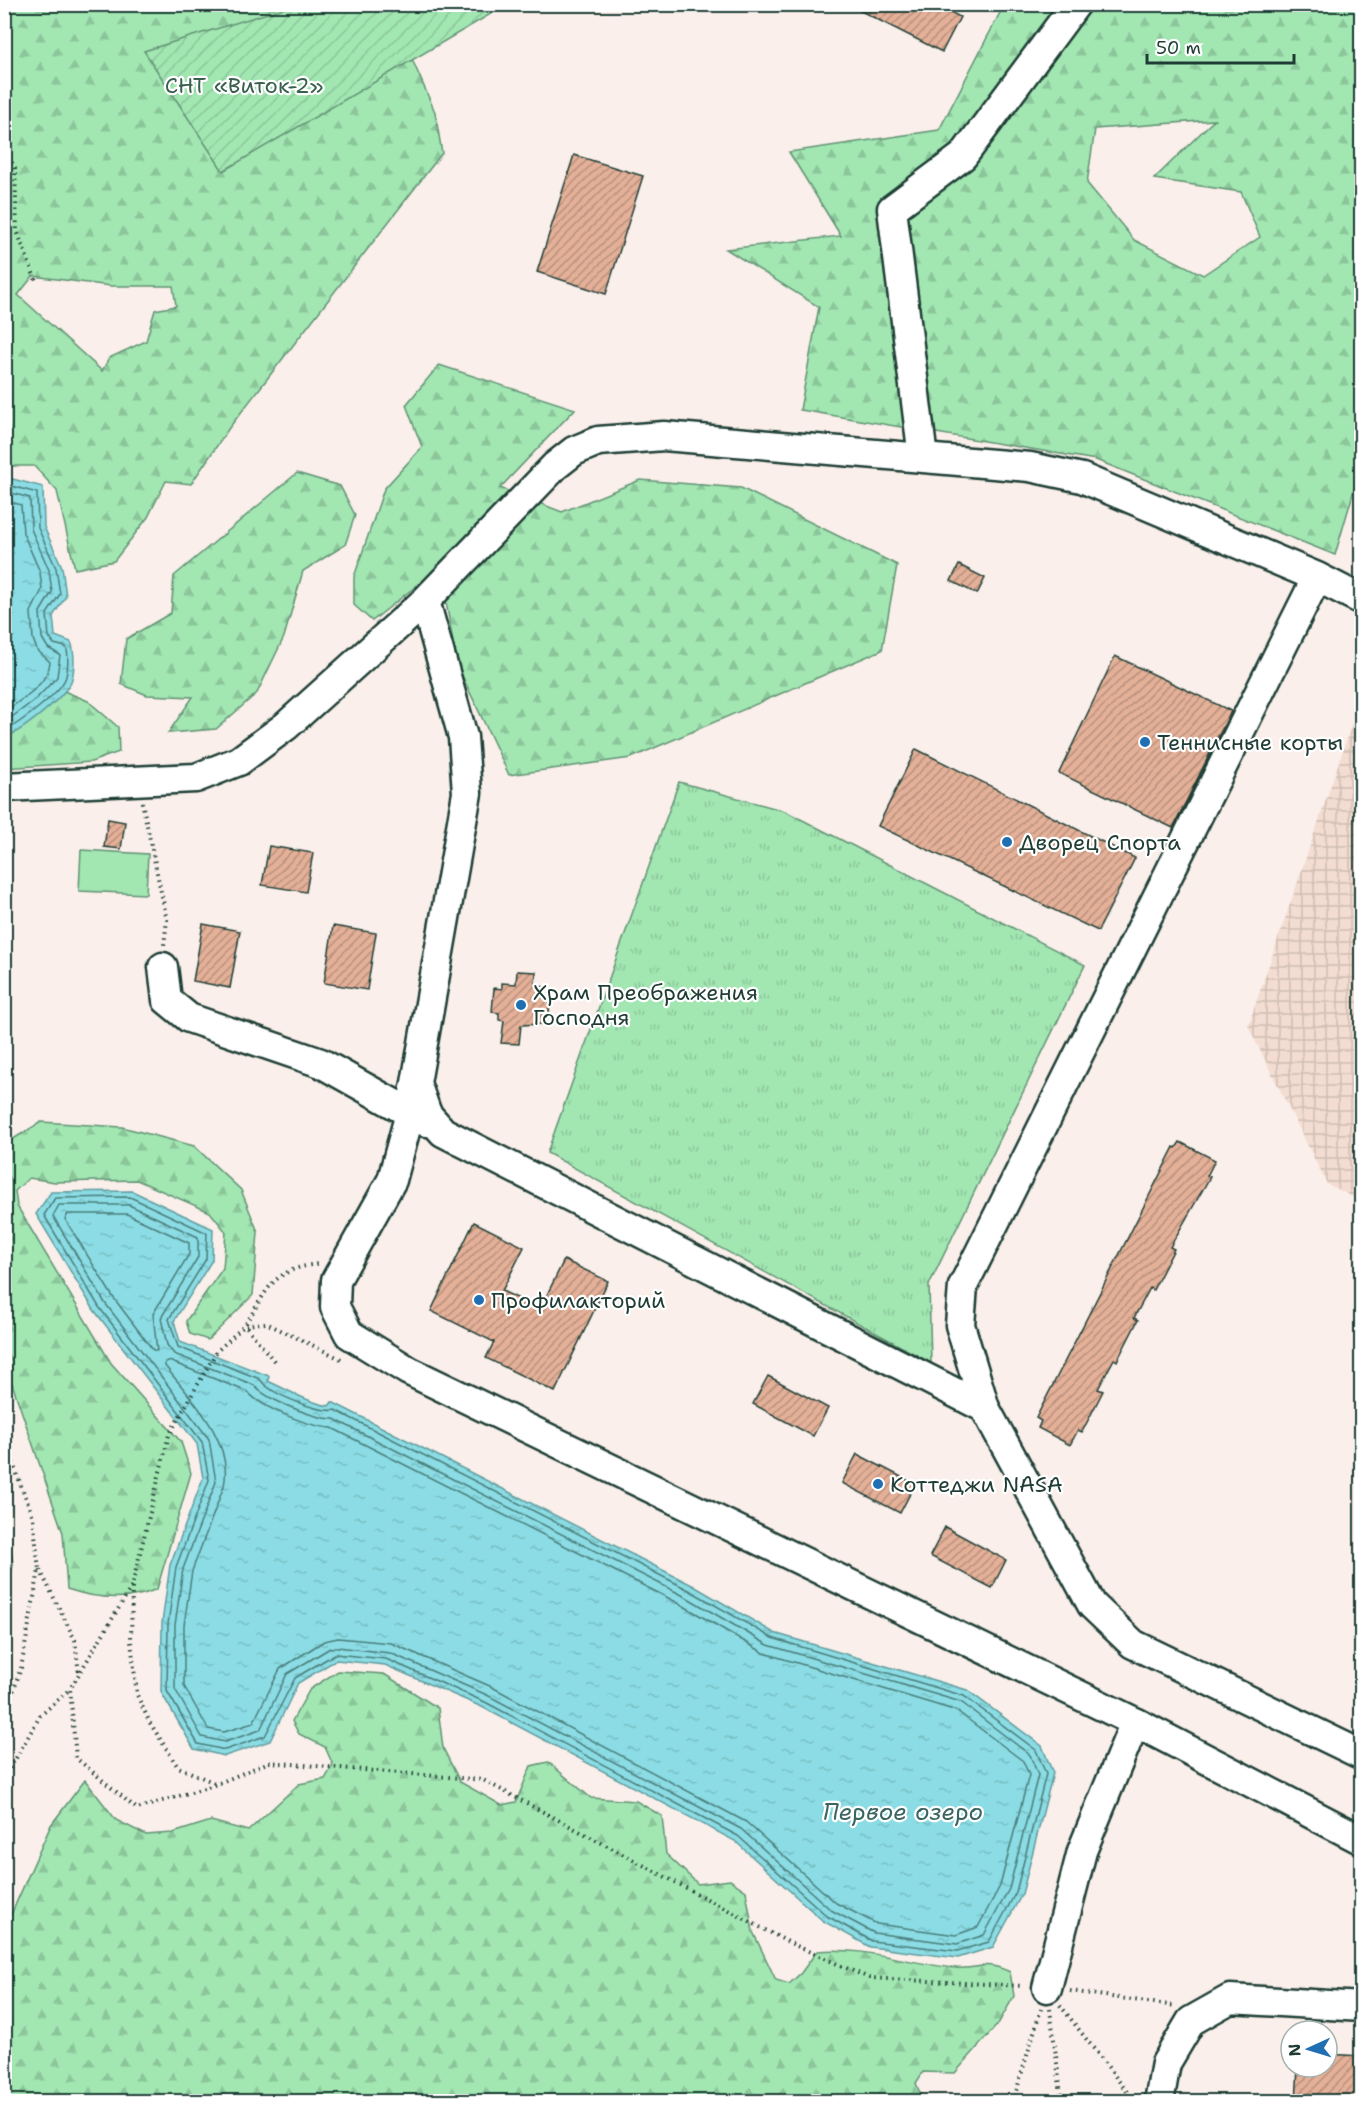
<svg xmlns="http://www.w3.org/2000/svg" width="1366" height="2106" viewBox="0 0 1366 2106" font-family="'Shantell Sans',sans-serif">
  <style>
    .industrial { fill: url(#industrial-grid) }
    .grass { fill: url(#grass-tufts); stroke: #609273; stroke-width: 1.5 }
    .forest { fill: url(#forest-firs); stroke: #609273; stroke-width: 1.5; fill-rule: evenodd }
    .park { fill: #a2e6b2; stroke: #609273; stroke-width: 1.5 }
    .garden { fill: url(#garden-furrows); stroke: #609273; stroke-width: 1.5 }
    .water { fill: url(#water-ripples); stroke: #609c9e; stroke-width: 1.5 }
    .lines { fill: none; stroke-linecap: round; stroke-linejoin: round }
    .shore { stroke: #4a7d7a; stroke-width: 1.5 }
    .building { fill: url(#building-hatch); stroke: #1f3d34; stroke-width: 1.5 }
    .minor-casing { stroke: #1f3d34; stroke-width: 33 }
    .path { stroke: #1f3d34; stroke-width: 4; stroke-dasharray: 1.5 4.5; stroke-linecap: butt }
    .minor { stroke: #fff; stroke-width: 28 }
    .poi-dot { fill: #1f6fb2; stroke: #fff; stroke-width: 2 }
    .labels { text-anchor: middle; stroke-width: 4.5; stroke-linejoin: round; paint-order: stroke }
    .park-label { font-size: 22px; fill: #395f4d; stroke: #fff }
    .poi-label { font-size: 22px; fill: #1f3d34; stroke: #fff; text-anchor: start }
    .water-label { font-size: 24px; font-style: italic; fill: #3a6560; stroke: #fff }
  </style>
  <defs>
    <pattern id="industrial-grid" width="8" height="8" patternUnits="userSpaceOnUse" patternTransform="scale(1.5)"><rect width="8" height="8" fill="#f3dcd1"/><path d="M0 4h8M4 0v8" fill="none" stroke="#d0beb4"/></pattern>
    <pattern id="grass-tufts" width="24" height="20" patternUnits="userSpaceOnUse" patternTransform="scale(1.5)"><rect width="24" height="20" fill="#a2e6b2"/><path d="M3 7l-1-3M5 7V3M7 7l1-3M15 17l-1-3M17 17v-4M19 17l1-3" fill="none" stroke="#8bc69a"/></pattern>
    <pattern id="forest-firs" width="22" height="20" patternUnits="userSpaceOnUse" patternTransform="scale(1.5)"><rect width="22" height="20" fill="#a2e6b2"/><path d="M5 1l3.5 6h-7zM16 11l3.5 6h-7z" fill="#8bc69a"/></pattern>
    <pattern id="garden-furrows" width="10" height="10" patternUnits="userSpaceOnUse" patternTransform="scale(1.5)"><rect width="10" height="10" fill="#a2e6b2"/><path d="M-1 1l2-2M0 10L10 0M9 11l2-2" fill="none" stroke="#8bc69a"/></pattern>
    <pattern id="water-ripples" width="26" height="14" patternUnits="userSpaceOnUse" patternTransform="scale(1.5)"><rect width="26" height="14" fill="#8bdce4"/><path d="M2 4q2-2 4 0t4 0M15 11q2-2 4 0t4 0" fill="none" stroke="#78bec4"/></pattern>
    <pattern id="building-hatch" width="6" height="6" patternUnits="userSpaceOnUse" patternTransform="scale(1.5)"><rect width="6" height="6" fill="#e4b098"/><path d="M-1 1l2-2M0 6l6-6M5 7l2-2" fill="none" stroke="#b8907d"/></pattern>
  </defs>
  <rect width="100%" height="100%" fill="#faefea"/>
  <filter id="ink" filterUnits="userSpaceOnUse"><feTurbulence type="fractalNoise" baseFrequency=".0167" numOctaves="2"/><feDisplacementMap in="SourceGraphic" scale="12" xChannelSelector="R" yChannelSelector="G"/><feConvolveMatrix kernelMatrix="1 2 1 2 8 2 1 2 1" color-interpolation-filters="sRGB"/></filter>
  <g filter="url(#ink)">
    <path class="industrial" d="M1361,698V1201L1327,1184L1248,1026Z"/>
    <path class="grass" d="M679,782L785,811L1085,965L929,1285L931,1363L547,1153Z"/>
    <path class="forest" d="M5,5H424L412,59L435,112L442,153L229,428L191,484L166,481L148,517L114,561L75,569L57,491L34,466H5ZM33,276L111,286H173L176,306L155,310L146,341L109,358L102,371L18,295Z
      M1004,5H1361V466L1335,555L1096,460L800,410L819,307L726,249L841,236L789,152L939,130ZM1214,120L1154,179L1241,192L1260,237L1203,275L1134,240L1087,183L1095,129Z
      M439,365L575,409L500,488L562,512L640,480L741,488L897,565L882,650L631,758L509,775L457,665L440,567L372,621L354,605V577L384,489L422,447L406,405Z
      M297,473L340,486L355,515L345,545L303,571L284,637L257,693L216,729L168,733L193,697L147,695L121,684L126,639L171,613L174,576Z
      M59,689L88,701L118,727L119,752L91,762L5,768V735Z
      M41,1122L122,1127L194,1146L241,1190L258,1232L253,1295L208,1340L190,1334L186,1321L223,1268L226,1232L210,1212L137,1180L55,1182L29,1178L15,1191L17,1206L111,1363L181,1442L191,1473L157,1589C128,1602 97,1599 67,1589L63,1533L5,1363V1144Z
      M5,1508L13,1564L5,1606H4Z
      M338,1671L384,1674L438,1708L443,1748L460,1782L501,1805L516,1802L531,1766L548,1762L591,1798L636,1801L662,1816L666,1854L698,1884L730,1880L746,1891L753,1932L776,1980L789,1984L801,1973L817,1951C864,1946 909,1964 956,1968C981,1970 983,1959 1010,1972L1014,1996L998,2024L955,2073L923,2072L916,2083L923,2101H5V1928L51,1825L85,1780L116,1820L146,1835L173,1833L211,1821L248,1831L299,1784L325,1779L333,1765L325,1747L299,1734L292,1721L310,1689Z"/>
    <path class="park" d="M81,850L148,854L146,894L79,891Z"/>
    <path class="garden" d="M294,5V4L506,5L223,171L144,51Z"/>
    <path class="water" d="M5,477L43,487L44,527L62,567L66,596L53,616L55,636L71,642C75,652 75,674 70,684C60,700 22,732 5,737Z
      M132,1191L213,1229L212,1260L174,1321L180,1342L269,1376L268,1381C288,1390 307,1402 329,1406L332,1402L692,1585L774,1633L967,1690L1042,1746L1053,1773L1022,1894L993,1947L958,1958L870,1947L823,1921L735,1841L482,1707L385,1665L336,1660L298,1683L270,1741L225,1756L194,1749L161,1692L162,1623L170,1565L203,1478L197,1444L94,1310L36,1214L51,1192Z"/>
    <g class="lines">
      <path class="shore" d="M4,484L37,493L38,528L56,568L60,594L47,614L49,637L54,644L66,647C69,654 68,672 65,679C59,694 19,724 4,731
        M4,491L30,498L31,529L49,570L52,592L40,612L42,638L48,648L60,655L57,677L36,699L4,723
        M4,500L21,505L23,533L40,572L42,590L31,612L33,639L37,650L50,662C48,685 22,699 4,712
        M130,1197L207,1233L206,1259L169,1319L178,1347L260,1379C267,1393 319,1413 335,1410L689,1590L772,1638L964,1696L1036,1750L1046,1774L1016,1892L989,1942L957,1951L872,1941L827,1916L738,1836L485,1702L386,1659L335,1654L295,1678L265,1736L225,1750L198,1744L167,1691L168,1624L176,1567L209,1480L202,1442L99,1307L44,1215L55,1198Z
        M59,1205H129L198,1237V1257L161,1318L167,1345L174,1354L254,1385C264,1399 316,1419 334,1419L686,1597L768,1645L961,1702L1030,1755L1038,1775L1009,1889L984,1935L957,1944L874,1933L831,1910L741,1829L487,1695L390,1653L337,1647L330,1648L287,1674L260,1730L225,1742L202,1737L175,1689V1625L183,1569L216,1482L209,1439L105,1303L53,1216Z
        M68,1214H127L189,1243V1254L153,1314L157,1351L153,1350L113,1297L65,1219Z
        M169,1361L248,1392C261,1408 311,1427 332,1428L682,1605L764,1653L957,1711L1023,1761L1029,1775L1000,1886L978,1927L956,1935L877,1924L836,1903L746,1822L492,1687L391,1643L338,1638L324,1641L280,1669L253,1723L224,1732L208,1729L184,1686V1625L192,1571L224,1486C234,1440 190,1398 165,1366V1362Z"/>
    </g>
    <path class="building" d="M847,4H935L960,17L942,52Z
      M574,155L643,176L606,294L537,272Z
      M959,565L985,578L977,594L951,581Z
      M1115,656L1231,711L1173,828L1059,773Z
      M916,749L1135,858L1098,931L878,826Z
      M108,819L125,822L121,849L104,847Z
      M269,846L313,853L306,892L262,885Z
      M203,924L240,931L230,988L193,981Z
      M333,926L376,933L367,990L324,983Z
      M517,971L536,972L535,986L545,987L544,998H550L549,1016H543L542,1024L521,1025L519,1044L501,1043L504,1021L499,1020V1013L492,1012L494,988L502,989V983L516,984Z
      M1180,1142L1215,1160L1207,1176L1210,1177L1170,1247L1174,1249L1153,1290L1150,1288L1134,1318L1138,1320L1117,1361L1114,1359L1098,1389L1103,1391L1082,1432L1078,1430L1070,1445L1038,1428L1041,1421L1036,1418L1174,1147L1176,1148Z
      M474,1222L524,1247L502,1291L540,1309L564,1260L608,1281L555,1392L486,1358L494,1342L431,1311Z
      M768,1376L828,1408L813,1436L753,1404Z
      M857,1454L915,1484L900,1513L842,1483Z
      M945,1527L1006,1560L992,1588L930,1556Z
      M1327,2054L1360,2056L1357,2102H1296L1298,2067H1327Z"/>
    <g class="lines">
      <defs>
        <path id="minor" d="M923,458L892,209L963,156L1076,4
          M1317,577L1362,600
          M425,601L463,737L467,793L416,1083L427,1114L443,1132L985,1408
          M4,787L196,778L239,761L286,726L425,601L555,466L574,451L598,441L664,436L1030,467L1082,478L1317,577L963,1286L960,1325L985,1408L1092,1605L1133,1644L1362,1755
          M163,967L167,1000L189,1018L321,1063L426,1122
          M416,1083L410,1113L392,1180L336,1280L335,1307L349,1334L409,1371L1135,1722L1362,1840
          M1047,1988L1082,1851L1135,1722
          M1159,2102L1166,2063L1191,2021L1230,1999L1362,2007"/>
      </defs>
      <use href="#minor" class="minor-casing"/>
      <path class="path" d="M4,146L15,169L17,231L36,281
        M142,802L167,920L164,945
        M341,1359L266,1323L245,1325L217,1351L169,1435L132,1586L70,1689L76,1758L137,1809L217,1784L269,1762L483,1780L790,1943L869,1978L1024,1986
        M274,1361L245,1325C268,1289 272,1269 319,1264
        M4,1440L33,1517L39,1570L21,1668L5,1716L4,1769
        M40,1570L75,1640L79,1674
        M132,1588L131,1641L137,1695L150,1723L178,1767L217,1784
        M4,1779L40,1716L70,1689
        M1070,1991L1175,2006
        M1060,2005L1135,2102
        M1050,2009L1062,2102
        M1013,2102L1041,2009"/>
      <use href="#minor" class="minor"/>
    </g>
  </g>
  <g class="poi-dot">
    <circle cx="1145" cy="742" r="6"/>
    <circle cx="1007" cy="842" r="6"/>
    <circle cx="521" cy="1005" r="6"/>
    <circle cx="479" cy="1300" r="6"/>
    <circle cx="878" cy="1484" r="6"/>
  </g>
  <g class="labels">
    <g class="park-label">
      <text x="244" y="93">СНТ «Виток-2»</text>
    </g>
    <g class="poi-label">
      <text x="1157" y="750">Теннисные корты</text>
      <text x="1019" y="850">Дворец Спорта</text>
      <text x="533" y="1000">Храм Преображения<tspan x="533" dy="25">Господня</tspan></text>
      <text x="491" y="1308">Профилакторий</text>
      <text x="890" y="1492">Коттеджи NASA</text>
    </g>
    <g class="water-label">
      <text x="903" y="1820">Первое озеро</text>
    </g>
  </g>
  <rect width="1366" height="2106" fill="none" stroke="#fff" stroke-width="24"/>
  <rect x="12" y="12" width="1342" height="2082" fill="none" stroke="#1f3d34" stroke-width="2" filter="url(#ink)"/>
  <g transform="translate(1309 2049) rotate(266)"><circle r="28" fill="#ffffff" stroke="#a5b1ae" stroke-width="1.5"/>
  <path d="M0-4.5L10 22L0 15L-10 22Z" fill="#1f6fb2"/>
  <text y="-9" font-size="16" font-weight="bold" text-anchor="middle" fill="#1f3d34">N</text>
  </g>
  <path d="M1147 54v9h147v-9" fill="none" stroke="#1f3d34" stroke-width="3"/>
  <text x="1156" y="54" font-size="18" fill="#1f3d34" stroke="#ffffff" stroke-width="4.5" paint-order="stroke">50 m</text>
</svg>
